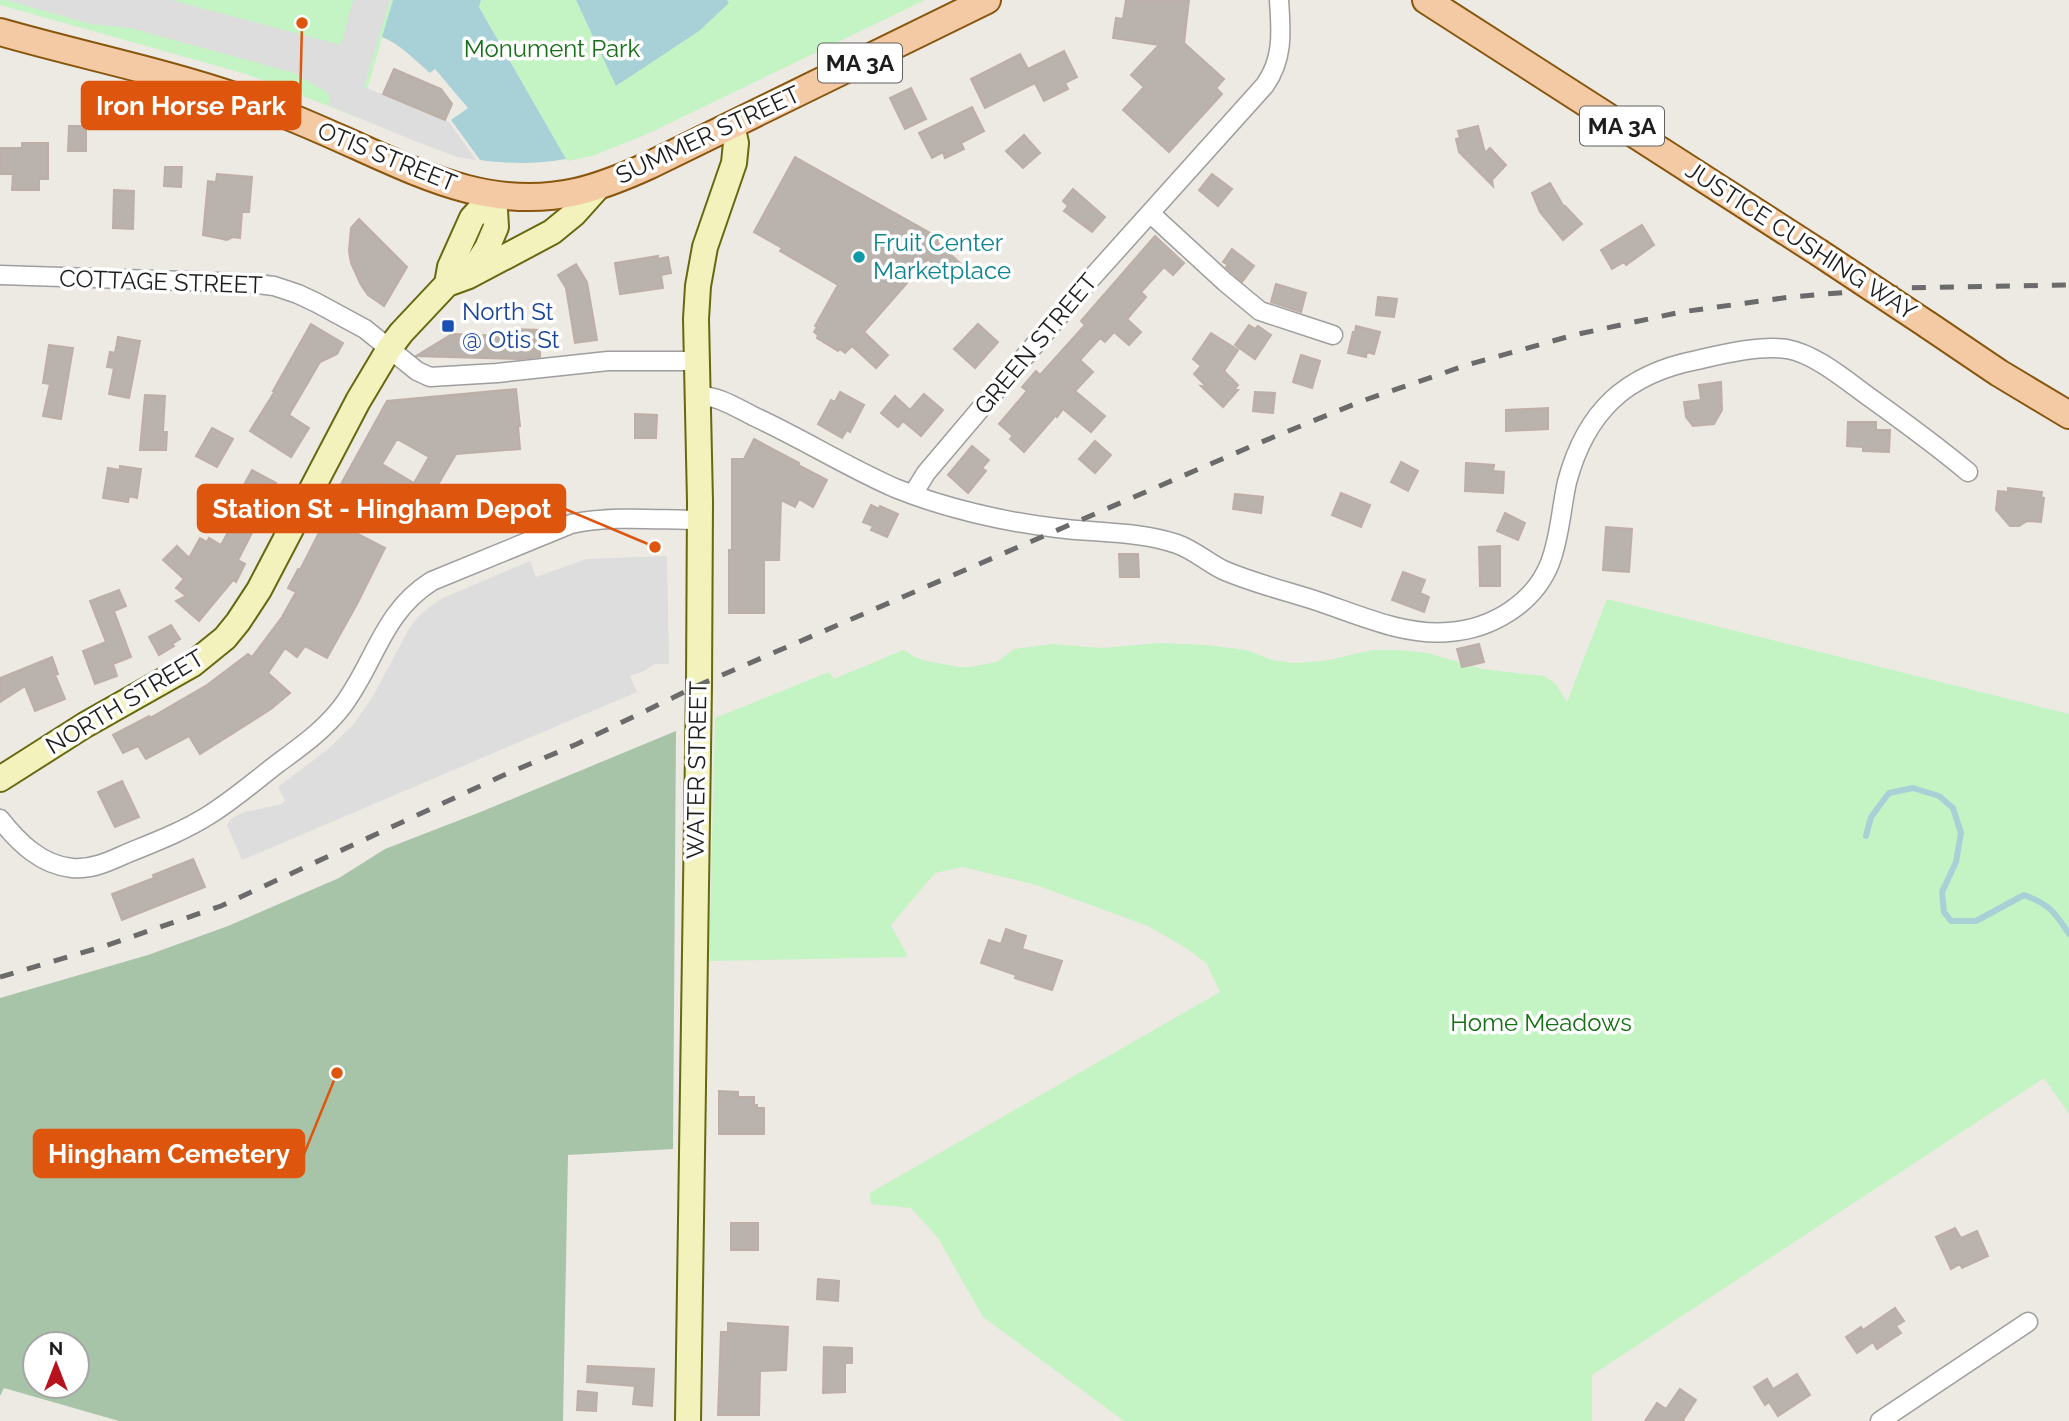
<svg xmlns="http://www.w3.org/2000/svg" width="2069" height="1421" viewBox="0 0 2069 1421" font-family="Raleway,sans-serif">
  <style>
    .cemetery { fill: #a7c4a9; fill-rule: evenodd }
    .park { fill: #c4f4c4 }
    .parking { fill: #ddd }
    .water { fill: #a8d0d7 }
    .lines { fill: none; stroke-linecap: round; stroke-linejoin: round }
    .stream { stroke: #a8d0d7; stroke-width: 6 }
    .building { fill: #bab2ad; stroke: #bdafa7; stroke-width: 2; fill-rule: evenodd }
    .street-casing { stroke: #9e9e9e; stroke-width: 21 }
    .secondary-casing { stroke: #66690f; stroke-width: 28 }
    .primary-casing { stroke: #88560e; stroke-width: 30 }
    .street { stroke: #fff; stroke-width: 18 }
    .secondary { stroke: #f3f2bc; stroke-width: 24 }
    .primary { stroke: #f3caa3; stroke-width: 26 }
    .rail { stroke: #6b6b6b; stroke-width: 5; stroke-dasharray: 14 14; stroke-linecap: butt }
    .primary-bridge-casing { stroke: #88560e; stroke-width: 30; stroke-linecap: butt }
    .primary-bridge { stroke: #f3caa3; stroke-width: 26 }
    .culture-dot { fill: #0f9aa8; stroke: #fff; stroke-width: 2.5 }
    .transit-dot { fill: #1a4fb4; stroke: #fff; stroke-width: 2.5 }
    .labels { text-anchor: middle; stroke-width: 7; stroke-linejoin: round; paint-order: stroke }
    .shield { fill: #fff; stroke: #616161; stroke-width: 2 }
    .shield-label { font-size: 23px; font-weight: bold; fill: #1d1d1d }
    .park-label { font-size: 24px; fill: #157016; stroke: #fff }
    .street-label { font-size: 24px; fill: #1d1d1d; stroke: #fff }
    .culture-label { font-size: 24px; fill: #0d838f; stroke: #fff; text-anchor: start }
    .transit-label { font-size: 24px; fill: #164399; stroke: #fff; text-anchor: start }
    .leader { fill: none; stroke: #de560d; stroke-width: 2.5 }
    .callout-dot { fill: #de560d; stroke: #fff; stroke-width: 2.5 }
    .callout { fill: #de560d; stroke: #de560d; stroke-width: 2.5 }
    .callout-label { font-size: 26px; text-anchor: middle; font-weight: bold; fill: #fff }
  </style>
  <rect width="100%" height="100%" fill="#ede9e3"/>
  <path class="cemetery" d="M676,731L673,1149L568,1155L563,1421H119L4,1388L0,1396V998L148,955L228,926L339,878L385,849L483,811ZM35,1344H77V1386H35Z"/>
  <path class="park" d="M0,0H393L359,118L246,74L0,5Z
    M481,0H576L617,86L729,3L727,0H925L645,135L592,156L567,161L479,7Z
    M1607,599L2069,714V1114L2044,1078L1592,1375V1421H1124L983,1317L938,1238L911,1208L871,1204L870,1193L1220,992L1207,964L1188,949L1148,926L1036,885L963,867L935,873L891,925L908,957L709,961L715,718L829,672L834,679L903,650L917,658L927,661L959,667H970L997,662L1014,649L1052,644L1101,648L1160,643L1206,645L1246,650L1272,660L1294,663L1324,661L1372,650H1399L1428,653L1482,669L1544,676L1556,684L1567,702Z"/>
  <path class="parking" d="M6,0H171L341,45L353,0H390L364,87L449,122L476,160L457,157L415,141L328,105L330,99L328,93L294,73L130,28L91,24Z
    M667,556L669,664H654L644,671L630,676L637,692L242,860L227,825L231,819L242,813L282,804L285,800L278,787L327,750L353,725L372,698L410,627L419,616L431,606L443,598L530,561L536,577L587,559Z"/>
  <path class="water" d="M393,0H481L479,7L566,159C537,164 509,164 480,160L451,120L468,108L435,69L430,73C415,60 400,44 382,37Z
    M576,0H727L729,3L699,31L616,86Z"/>
  <g class="lines">
    <path class="stream" d="M1866,836L1871,817L1889,793L1913,788L1939,796L1953,808L1961,833L1956,862L1942,892L1944,912L1951,921H1976L2024,895C2049,904 2055,912 2069,934"/>
  </g>
  <path class="building" d="M1126,0H1189L1184,43L1224,79L1216,88L1222,94L1169,152L1123,110L1144,87L1131,75L1159,45L1113,38L1116,18L1123,19Z
    M1064,51L1077,77L1065,83L1068,89L1044,101L1035,83L985,108L971,79L1020,54L1028,69Z
    M394,69L441,89L452,104L445,120L383,94Z
    M911,88L926,119L905,129L890,98Z
    M972,107L984,131L961,143L964,149L945,158L943,152L932,158L919,133Z
    M69,126H86V151H68Z
    M1478,126L1485,153L1490,148L1506,165L1492,180L1493,186L1459,152L1456,139L1460,138L1458,131Z
    M1024,135L1040,153L1023,168L1006,151Z
    M22,143H48V179H39V190H12L13,174H0V148H22Z
    M795,157L939,238L937,242L961,264L948,278L928,259L864,332L888,355L876,368L852,346L845,353L840,349L838,351L817,338L818,335L814,332L817,327L815,326L838,285L780,251L782,248L754,232Z
    M165,167H182L181,187L164,186Z
    M217,174L252,177L249,212H242L240,238L233,237L227,240L203,235L208,181L216,182Z
    M1212,174L1232,189L1218,206L1199,190Z
    M1550,183L1564,207L1565,206L1582,224L1563,240L1540,212L1532,193Z
    M1073,189L1105,217L1092,232L1064,211L1068,206L1063,201Z
    M114,190L134,191L133,229L113,228Z
    M359,219L407,267L384,306L368,295L361,285L351,263L349,251L351,228Z
    M1642,225L1654,245L1626,265L1624,262L1612,269L1601,250Z
    M1155,236L1184,263L1173,275L1164,267L1141,292L1146,297L1127,319L1141,332L1129,345L1114,332L1105,342L1100,338L1080,360L1093,372L1075,391L1105,416L1091,432L1063,409L1057,417L1056,415L1024,452L1010,439L1013,436L999,424L1027,391L1022,387L1036,371L1040,375L1085,325L1081,321Z
    M1232,249L1254,266L1242,282L1226,267L1228,265L1223,262Z
    M658,256V259L668,257L671,273L661,275L663,288L620,294L615,263Z
    M576,264L587,282L597,340L575,343L566,288L558,275Z
    M1276,284L1306,293L1301,312L1271,302Z
    M1378,297L1397,299L1394,317L1376,315Z
    M311,324L343,343L337,354L320,362L289,415L309,428L291,457L250,431L275,391H273Z
    M978,324L998,342L975,368L954,349Z
    M1249,325L1255,329L1258,326L1271,335L1255,359L1235,345Z
    M1356,326L1380,332L1374,354L1367,352L1366,357L1348,353L1353,332H1355Z
    M512,329L540,330V357L520,359L416,356L452,334L512,336Z
    M1211,333L1238,350L1224,371L1238,385L1234,390H1238L1223,407L1201,386L1207,387L1194,374L1201,366L1193,359Z
    M118,337L140,341L129,398L109,394L114,368L107,367L110,352L115,353Z
    M49,345L73,348L61,419L43,416L50,384L43,383Z
    M1301,355L1320,361L1312,388L1293,382Z
    M1721,382L1722,410L1714,424L1693,426L1686,417L1684,402L1701,400L1699,385Z
    M516,389L520,426H518L520,449L456,454L423,510L375,482L348,529L385,548L357,604L327,658L305,646L297,657L285,648L268,673L290,693L271,709L200,754L189,736L146,759L138,746L123,753L113,735L149,716L150,718L207,685L248,654L252,657L282,617L296,592L288,588L298,569L300,570L329,513L328,512L333,503L331,502L387,401ZM397,439L429,457L414,483L382,464Z
    M840,392L864,405L850,432L847,430L842,438L818,424L831,400L835,402Z
    M1255,392L1275,393L1273,413L1253,411Z
    M924,394L943,410L921,436L903,421L898,427L881,413L895,396L910,410Z
    M145,395L165,396L163,432H167L166,450H140Z
    M1548,408V429L1506,431V410Z
    M635,414L657,415L656,438H635Z
    M1848,422H1876V430H1890L1889,452L1863,451V447L1847,446Z
    M212,428L233,439L217,467L196,456Z
    M754,439L799,463L798,465L827,480L813,507L799,499L795,507L781,500L779,560H764V613H729V550H732V459H744Z
    M1095,441L1111,455L1095,473L1079,459Z
    M972,446L989,460L982,468L986,471L968,493L948,475Z
    M1401,462L1418,471L1408,491L1391,482Z
    M1466,463L1494,465L1493,471L1504,472L1503,493L1465,491Z
    M120,466L141,469L137,498L129,496L128,502L103,498L108,468L120,470Z
    M252,470L276,483L254,524L256,525L238,560L245,564L236,582L233,580L199,621L176,601L186,596L176,588L184,579L163,560L177,546L189,558L200,538L207,542L209,538L221,545L239,512L218,500L226,487L239,494Z
    M2008,488L2042,492L2041,497L2044,498L2041,522L2027,521L2019,526H2010L1996,510L1998,491L2008,492Z
    M1341,493L1370,505L1361,527L1332,515Z
    M1235,494L1263,497L1261,513L1233,509Z
    M871,505L879,509L880,506L898,514L887,537L871,530L873,526L863,522Z
    M1505,513L1525,523L1518,540L1497,531Z
    M1606,527L1632,529L1629,572L1603,570Z
    M1500,546V586H1480L1479,547Z
    M1119,554H1138L1139,577H1120Z
    M1403,572L1425,580L1420,593L1429,597L1424,612L1392,600Z
    M119,590L126,606L114,611L131,657L113,664L117,676L95,684L83,651L106,642L90,601Z
    M171,625L180,639L172,644L174,646L159,655L149,637Z
    M1479,644L1484,662L1462,667L1457,649Z
    M52,657L58,674L55,675L65,699L35,711L25,686L0,702V678Z
    M122,781L139,817L115,827L98,792Z
    M193,859L205,887L122,920L112,894L154,878L153,875Z
    M1006,929L1026,936L1022,949L1062,961L1052,990L1015,978L1016,975L981,963L989,940L1001,944Z
    M719,1091L738,1092V1097H754V1105H757V1108H764V1134H719Z
    M731,1223H758V1250H731Z
    M1955,1228L1961,1238L1977,1231L1988,1256L1962,1268L1960,1264L1951,1269L1936,1237Z
    M818,1279L839,1281L838,1301L817,1299Z
    M1895,1308L1904,1321L1896,1326L1901,1333L1877,1349L1873,1342L1857,1353L1846,1337L1861,1327L1863,1330Z
    M728,1323L788,1327L786,1370L760,1371L759,1415H718L721,1332H728Z
    M824,1347L852,1348V1363H845V1392L823,1393Z
    M588,1366L654,1369L652,1406L633,1404L635,1386L587,1382Z
    M1797,1374L1810,1395L1778,1416L1769,1402L1765,1405L1754,1387L1767,1379L1773,1389Z
    M1680,1389L1696,1400L1683,1420L1684,1421H1645L1657,1403L1666,1409Z
    M578,1391L597,1393L596,1411L577,1410Z"/>
  <g class="lines">
    <defs>
      <path id="street" d="M1150,213L1225,282L1260,311L1333,335
        M0,275L248,283L274,286L298,294L317,303L365,329L417,371L430,377L497,373L608,361H696
        M697,396C717,395 735,407 753,416C801,438 847,467 895,488C944,508 1005,522 1057,528C1096,533 1139,531 1177,544C1194,550 1207,562 1223,570C1253,583 1286,591 1317,601C1359,615 1404,636 1449,632C1491,629 1534,604 1550,563C1560,537 1561,509 1567,482C1586,411 1626,374 1697,360C1723,354 1760,345 1787,349C1816,354 1848,382 1872,399C1904,422 1937,446 1968,472
        M913,494L926,473L1088,282L1265,85C1284,58 1281,31 1279,0
        M0,819C18,842 41,865 72,868C92,870 110,861 128,853C155,842 184,831 209,815C233,800 255,781 277,764C300,747 323,731 341,708C375,664 382,612 432,581L571,524C612,515 658,520 699,520
        M1880,1421L2028,1322"/>
      <path id="secondary" d="M471,273L487,248L496,227L494,194
        M447,284L450,267L472,218L494,194
        M0,779L85,725L193,664L225,638L238,622L259,590L358,401L389,349L401,333L447,284L469,276L552,232L574,214L600,185
        M688,1421L699,685L700,502L696,319L698,286L705,247L734,163L736,143L732,125"/>
      <path id="primary" d="M1426,0L1818,252
        M0,32C80,55 161,71 240,98C280,111 319,129 357,146C428,178 495,210 576,192C602,186 626,176 650,165L987,0
        M1928,325L1999,373L2069,415"/>
    </defs>
    <use href="#street" class="street-casing"/>
    <use href="#secondary" class="secondary-casing"/>
    <use href="#primary" class="primary-casing"/>
    <use href="#street" class="street"/>
    <use href="#secondary" class="secondary"/>
    <use href="#primary" class="primary"/>
    <path class="rail" d="M0,977L105,946L221,906L504,775L577,744L699,685L1259,443L1362,401L1467,365L1574,335L1681,312L1790,297L1899,288L2069,285"/>
    <defs>
      <path id="primary-bridge" d="M1818,252L1928,325"/>
    </defs>
    <use href="#primary-bridge" class="primary-bridge-casing"/>
    <use href="#primary-bridge" class="primary-bridge"/>
  </g>
  <circle class="culture-dot" cx="859" cy="257" r="7"/>
  <rect class="transit-dot" x="441" y="319" width="14" height="14" rx="3.5"/>
  <g class="labels">
    <g class="shield">
      <rect x="818" y="43.5" width="84" height="39" rx="5"/>
      <rect x="1580" y="106.5" width="84" height="39" rx="5"/>
    </g>
    <g class="shield-label">
      <text x="860" y="71">MA 3A</text>
      <text x="1622" y="134">MA 3A</text>
    </g>
    <g class="park-label">
      <text x="552" y="57">Monument Park</text>
      <text x="1541" y="1031">Home Meadows</text>
    </g>
    <g class="street-label">
      <text transform="translate(708 135) rotate(-25)" y="8">SUMMER STREET</text>
      <text transform="translate(387 157) rotate(22)" y="8">OTIS STREET</text>
      <text transform="translate(1801 241) rotate(33)" y="8">JUSTICE CUSHING WAY</text>
      <text transform="translate(161 282) rotate(2)" y="8">COTTAGE STREET</text>
      <text transform="translate(1036 344) rotate(-50)" y="8">GREEN STREET</text>
      <text transform="translate(125 702) rotate(-31)" y="8">NORTH STREET</text>
      <text transform="translate(697 770) rotate(-89)" y="8">WATER STREET</text>
    </g>
    <g class="culture-label">
      <text x="873" y="251">Fruit Center<tspan x="873" dy="28">Marketplace</tspan></text>
    </g>
    <g class="transit-label">
      <text x="462" y="320">North St<tspan x="462" dy="28">@ Otis St</tspan></text>
    </g>
  </g>
  <path class="leader" d="M302 23L300 106M655 547L565 509M337 1073L304 1154"/>
  <g class="callout-dot">
    <circle cx="302" cy="23" r="7"/>
    <circle cx="655" cy="547" r="7"/>
    <circle cx="337" cy="1073" r="7"/>
  </g>
  <g class="callout">
    <rect x="82" y="82" width="218" height="47" rx="7"/>
    <rect x="198" y="485" width="367" height="47" rx="7"/>
    <rect x="34" y="1130" width="270" height="47" rx="7"/>
  </g>
  <g class="callout-label">
    <text x="191" y="115">Iron Horse Park</text>
    <text x="382" y="518">Station St - Hingham Depot</text>
    <text x="169" y="1163">Hingham Cemetery</text>
  </g>
  <g transform="translate(56 1365)"><circle r="33" fill="#ffffff" stroke="#a5a5a5" stroke-width="2"/>
  <path d="M0-5L12 26L0 18L-12 26Z" fill="#b7131f"/>
  <text y="-10" font-size="19" font-weight="bold" text-anchor="middle" fill="#1d1d1d">N</text>
  </g>
</svg>
